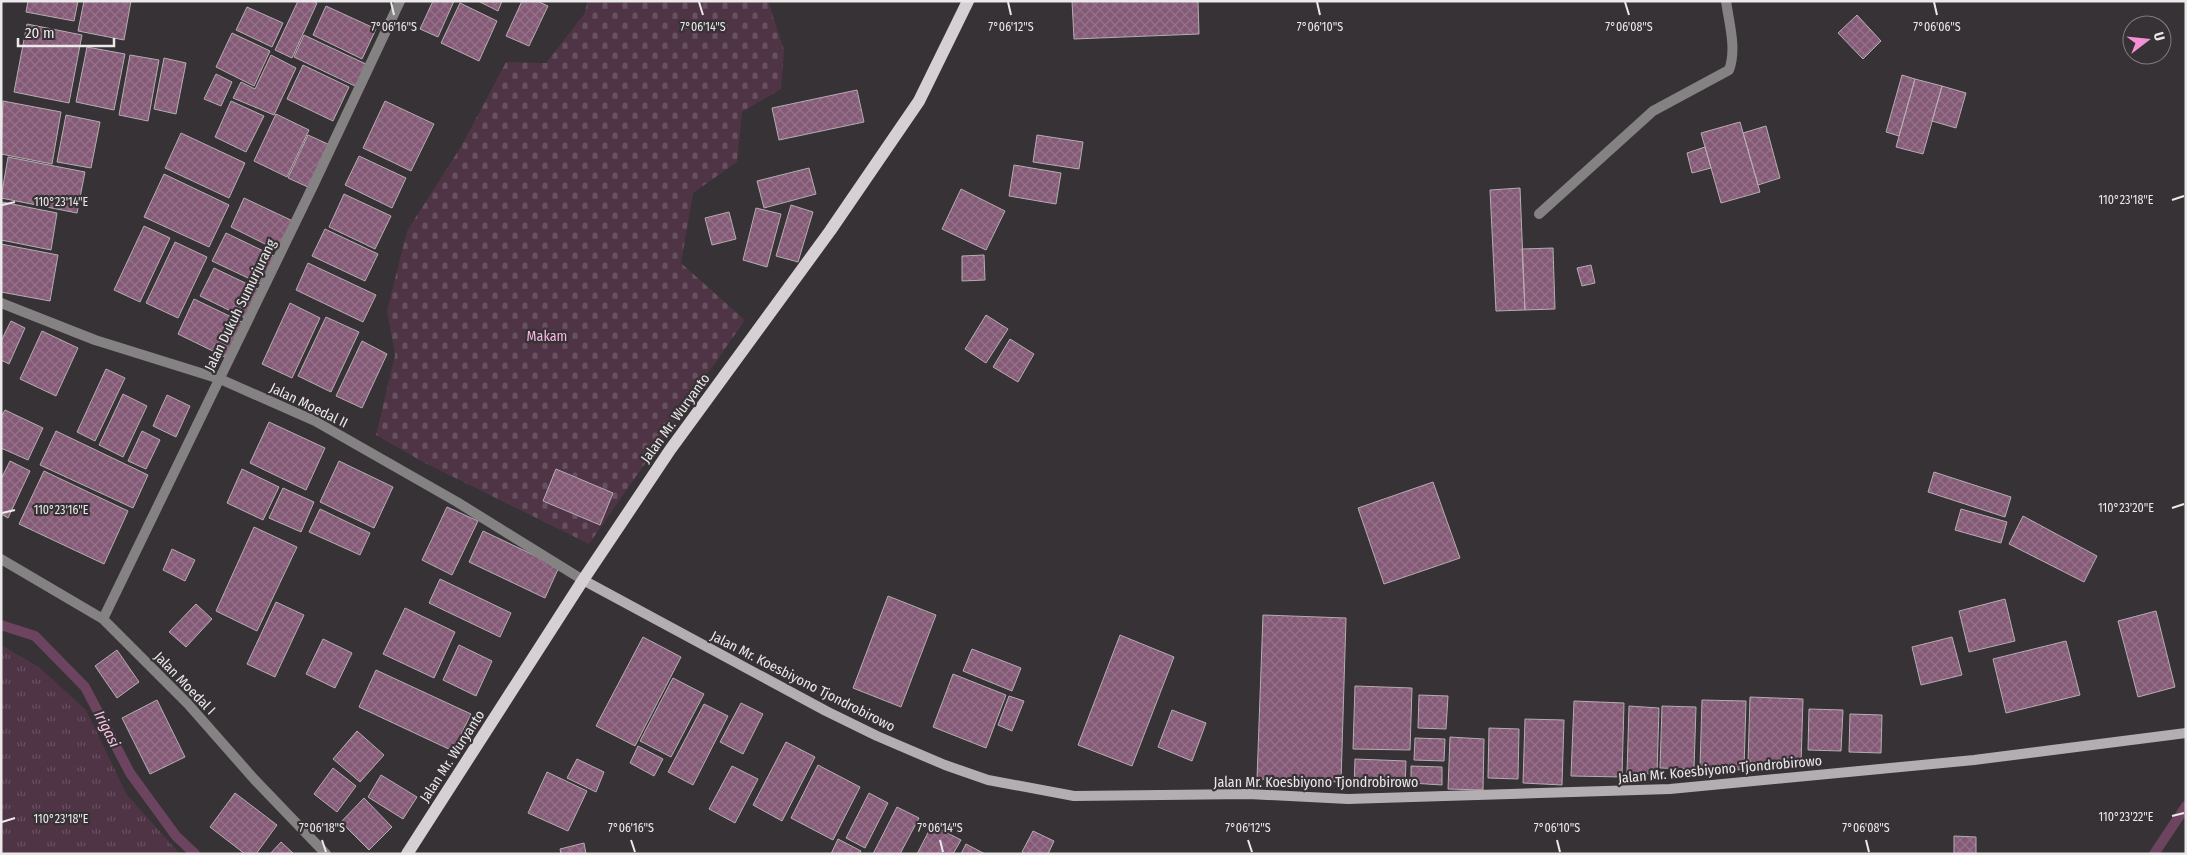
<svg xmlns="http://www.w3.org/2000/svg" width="2187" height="855" viewBox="0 0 2187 855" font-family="'Fira Sans Condensed',sans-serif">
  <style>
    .grass { fill: url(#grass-tufts) }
    .cemetery { fill: url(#cemetery-stones) }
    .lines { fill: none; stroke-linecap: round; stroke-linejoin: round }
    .stream { stroke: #6c445f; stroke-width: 10 }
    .building { fill: url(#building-cross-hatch); stroke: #b4adb1 }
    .minor { stroke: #848283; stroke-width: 10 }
    .secondary { stroke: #b2aeb1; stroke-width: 10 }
    .primary { stroke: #d6d0d4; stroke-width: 12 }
    .ticks { fill: none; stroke: #ece9eb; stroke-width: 2 }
    .labels { text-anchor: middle; stroke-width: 4.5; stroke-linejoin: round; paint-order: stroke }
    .street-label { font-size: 14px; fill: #ece9eb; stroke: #373235 }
    .park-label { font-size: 14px; fill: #fbb6e3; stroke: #373235 }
    .water-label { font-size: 15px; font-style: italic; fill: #f9c1e5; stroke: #373235 }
    .ticks-label { font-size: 12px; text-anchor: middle; fill: #ece9eb; stroke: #373235; stroke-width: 4.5; stroke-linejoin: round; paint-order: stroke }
  </style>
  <defs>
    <pattern id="grass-tufts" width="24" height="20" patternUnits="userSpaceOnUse" patternTransform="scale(1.25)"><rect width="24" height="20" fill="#4e3445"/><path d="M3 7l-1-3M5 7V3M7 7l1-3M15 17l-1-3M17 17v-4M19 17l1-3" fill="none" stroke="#685160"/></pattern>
    <pattern id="cemetery-stones" width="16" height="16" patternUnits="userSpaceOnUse" patternTransform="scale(1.25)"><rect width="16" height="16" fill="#4e3445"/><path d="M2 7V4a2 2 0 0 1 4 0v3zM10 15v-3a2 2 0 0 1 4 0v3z" fill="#685160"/></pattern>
    <pattern id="building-cross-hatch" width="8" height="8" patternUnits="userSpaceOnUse" patternTransform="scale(1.25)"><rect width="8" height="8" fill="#845a76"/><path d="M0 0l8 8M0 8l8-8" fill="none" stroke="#96728a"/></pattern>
  </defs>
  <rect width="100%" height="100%" fill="#373235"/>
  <path class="grass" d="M1,645L39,667L86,710L127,795L180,854H1Z"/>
  <path class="cemetery" d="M588,1H768L784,50L781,89L742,112L737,162L693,193L681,263L745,320L589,544L423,462L376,435L395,355L387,311L407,231L462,145L506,62L546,63L584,14Z"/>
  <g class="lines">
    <path class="stream" d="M1,625L35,636L85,687L130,773L176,836L195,854
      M2154,854L2186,806"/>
  </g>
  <path class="building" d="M28,1H78L74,21L26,12Z
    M84,1H131L124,40L78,31Z
    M298,1H313L317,3L292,58L275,50Z
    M433,1H454L438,37L420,29Z
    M478,1H502L498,11Z
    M522,1H537L548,6L529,46L506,36Z
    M1072,1H1198L1199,34L1074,39Z
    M460,3L497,21L479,61L441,43Z
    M326,6L376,29L362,59L313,35Z
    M247,7L283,23L272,47L236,30Z
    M1857,15L1881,41L1863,59L1838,33Z
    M27,24L82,35L69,103L14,92Z
    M232,33L270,51L254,86L216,67Z
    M304,35L368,65L357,87L294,57Z
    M87,47L125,54L114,110L76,102Z
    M130,55L159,60L148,121L119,115Z
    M271,55L296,68L274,115L233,98L241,82L255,89Z
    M164,58L186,63L176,114L154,109Z
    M303,65L349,87L333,121L287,99Z
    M216,74L232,82L221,106L204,99Z
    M1902,75L1915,79L1899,136L1886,132Z
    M1915,79L1942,86L1923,154L1896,147Z
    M1942,86L1966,93L1956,128L1932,121Z
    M857,90L864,122L779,140L772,108Z
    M3,101L61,112L52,164L1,154Z
    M231,101L264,116L246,152L215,137Z
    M385,101L434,124L411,171L363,148Z
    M276,114L309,130L287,177L254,161Z
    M66,115L100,122L91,168L57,162Z
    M1740,122L1760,192L1721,203L1701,133Z
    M1766,126L1780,178L1758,185L1743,133Z
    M181,133L245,163L229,198L165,168Z
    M308,135L330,145L310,188L288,178Z
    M1037,135L1083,142L1079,169L1033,162Z
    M1705,147L1711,168L1692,173L1687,153Z
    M359,156L406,178L392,208L345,185Z
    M8,157L85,172L77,213L1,198Z
    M1014,165L1061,173L1056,204L1009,196Z
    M809,168L816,194L764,208L757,181Z
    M164,174L229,205L209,247L144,217Z
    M1520,188L1525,310L1496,311L1490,190Z
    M961,189L1005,211L986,250L942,229Z
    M344,194L391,216L375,249L329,227Z
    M244,198L295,222L281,252L231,227Z
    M2,202L57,213L51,250L1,240Z
    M791,205L813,212L798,262L776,256Z
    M756,208L781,214L767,267L743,260Z
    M729,212L736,239L712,245L705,218Z
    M144,226L170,238L140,302L114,290Z
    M325,229L378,254L365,281L312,256Z
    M226,233L278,258L265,286L212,261Z
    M175,242L207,257L178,318L146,303Z
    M1,244L58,255L50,301L1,292Z
    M1553,248L1555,309L1525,310L1522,249Z
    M984,255L985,280L962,281V256Z
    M308,263L376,295L363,322L296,290Z
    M1591,265L1595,283L1582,286L1577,268Z
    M214,268L260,290L247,319L200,296Z
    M194,299L244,323L227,358L178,334Z
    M290,303L320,318L292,378L262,364Z
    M986,315L1008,329L986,363L965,349Z
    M326,317L359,332L331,392L298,376Z
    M11,321L25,328L9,364L1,360V341Z
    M42,331L78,348L56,396L20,379Z
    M1010,339L1034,354L1018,382L993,367Z
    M362,341L387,354L362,408L336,396Z
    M106,369L125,378L95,441L77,432Z
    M123,394L147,406L123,457L99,445Z
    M167,395L190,406L176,437L153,426Z
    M5,410L43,428L28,460L1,448V417Z
    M269,422L325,448L306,490L250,463Z
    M56,431L148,475L133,508L40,465Z
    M142,431L160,440L146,469L128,461Z
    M10,461L30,471L8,518L1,514V479Z
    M339,461L393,487L374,528L320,502Z
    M242,469L279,487L263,520L227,503Z
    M556,469L613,493L600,525L543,501Z
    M44,471L128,511L104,564L19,524Z
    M1934,472L2011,497L2005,517L1928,492Z
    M1433,482L1460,558L1384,584L1358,508Z
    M283,488L314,502L301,532L269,518Z
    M447,507L478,521L452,575L422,560Z
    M320,509L370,533L360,555L309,532Z
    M1961,509L2007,522L2001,543L1955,530Z
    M2023,516L2097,556L2084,582L2009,544Z
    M254,527L297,547L257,631L216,611Z
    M483,531L559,567L545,598L469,562Z
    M172,549L195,560L185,581L163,570Z
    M440,579L511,613L500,637L429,603Z
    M888,596L936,615L901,707L853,688Z
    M2005,599L2015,641L1969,652L1959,611Z
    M276,602L304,615L275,677L247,664Z
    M196,604L212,619L186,647L169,632Z
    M405,608L455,632L434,678L383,654Z
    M2156,611L2175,687L2138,697L2118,621Z
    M1263,615L1346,618L1341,782L1257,779Z
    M1120,635L1174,657L1132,766L1078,745Z
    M643,637L681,657L635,746L596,726Z
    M1952,637L1962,675L1921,685L1912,647Z
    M323,639L352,653L335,688L306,674Z
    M2066,641L2080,695L2006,713L1993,659Z
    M459,645L492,661L476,696L443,680Z
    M972,649L1021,668L1012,691L963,671Z
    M117,650L139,682L117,698L95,666Z
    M376,670L471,714L453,751L359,707Z
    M953,674L1006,695L986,748L933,727Z
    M673,678L704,694L671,757L640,741Z
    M1355,686L1412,688L1410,750L1353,749Z
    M1419,695L1448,696L1446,729L1418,728Z
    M1009,696L1024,701L1012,731L998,725Z
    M1750,697L1803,699L1801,764L1748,762Z
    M157,700L185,757L150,774L122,718Z
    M1702,700L1746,701L1744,770L1700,768Z
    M1574,701L1624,703L1622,777L1571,776Z
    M741,703L763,714L743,754L720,742Z
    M704,704L728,716L693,785L668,772Z
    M1629,706L1659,708L1657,774L1627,773Z
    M1662,706L1696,707L1694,769L1660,768Z
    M1809,709L1843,710L1841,751L1808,750Z
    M1172,710L1206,723L1192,761L1158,747Z
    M1850,714L1882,715L1881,753L1849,752Z
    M1525,719L1564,720L1562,785L1523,783Z
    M1489,728L1519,729L1518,779L1488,778Z
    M357,731L384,755L360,782L333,759Z
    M1450,737L1484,739L1483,790L1448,789Z
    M1415,738L1445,739L1444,761L1414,760Z
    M786,742L815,757L782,821L753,805Z
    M638,746L663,759L654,776L630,763Z
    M577,759L604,772L596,792L567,778Z
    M1355,759L1406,761L1405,787L1354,785Z
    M818,765L860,787L833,840L791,818Z
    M732,766L758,779L735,823L709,809Z
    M1411,766L1442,767V785L1411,783Z
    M333,768L356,786L337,812L314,794Z
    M547,772L587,791L568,831L528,813Z
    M381,775L417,797L403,819L368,797Z
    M235,793L277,825L256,854H245L210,827Z
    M869,793L888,803L865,848L846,838Z
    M364,798L392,827L369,850L341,822Z
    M897,807L919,818L900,854H873Z
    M932,825L961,840L953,854H917Z
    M1033,831L1054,841L1048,854H1026L1022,852Z
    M1954,836L1976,837V854H1954Z
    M838,839L861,851L859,854H831Z
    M281,842L294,854H270Z
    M584,843L586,854H561L560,849Z
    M966,844L985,854H961Z"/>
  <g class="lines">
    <path class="minor" d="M1539,214L1653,111L1729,70C1737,49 1729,23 1726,1
      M1,303L95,340L220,379L315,421L457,502L583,580
      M1,559L103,619L188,704L254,779L326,854
      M103,619L312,188L400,1"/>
    <path class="secondary" d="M583,580L826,711L877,736L945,765L988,780L1074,796L1249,794L1348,799L1670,789L1974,760L2186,733"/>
    <path class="primary" d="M407,854L583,580L670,450L830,231L919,101L968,1"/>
  </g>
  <path class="ticks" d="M391,2L394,15M699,2L703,15M1008,2L1011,15M1317,2L1320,15M1625,2L1629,15M1934,2L1937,15M2172,200L2184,196M2,205L15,202M2172,508L2184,504M2,513L15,510M2172,816L2184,813M2,822L15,818M322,840L326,852M631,840L635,852M940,840L943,852M1248,840L1252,852M1557,840L1560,852M1866,840L1869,852"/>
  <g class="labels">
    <g class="street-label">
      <text transform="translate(240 305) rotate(-64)" y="5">Jalan Dukuh Sumurjurang</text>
      <text transform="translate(309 405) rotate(26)" y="5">Jalan Moedal II</text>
      <text transform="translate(675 418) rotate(-54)" y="5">Jalan Mr. Wuryanto</text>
      <text transform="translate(803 681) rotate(27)" y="5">Jalan Mr. Koesbiyono Tjondrobirowo</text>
      <text transform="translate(185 683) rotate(46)" y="5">Jalan Moedal I</text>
      <text transform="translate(452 756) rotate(-57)" y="5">Jalan Mr. Wuryanto</text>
      <text transform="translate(1720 769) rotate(-5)" y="5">Jalan Mr. Koesbiyono Tjondrobirowo</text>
      <text x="1316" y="787">Jalan Mr. Koesbiyono Tjondrobirowo</text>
    </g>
    <g class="park-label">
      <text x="547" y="341">Makam</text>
    </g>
    <g class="water-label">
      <text transform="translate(107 729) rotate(63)" y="5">Irigasi</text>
    </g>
  </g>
  <g class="ticks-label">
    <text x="394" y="31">7°06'16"S</text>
    <text x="703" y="31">7°06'14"S</text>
    <text x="1011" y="31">7°06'12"S</text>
    <text x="1320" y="31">7°06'10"S</text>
    <text x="1629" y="31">7°06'08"S</text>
    <text x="1937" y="31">7°06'06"S</text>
    <text x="2126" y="204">110°23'18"E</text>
    <text x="61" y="206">110°23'14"E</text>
    <text x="2126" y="512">110°23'20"E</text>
    <text x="61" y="514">110°23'16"E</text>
    <text x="2126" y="821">110°23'22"E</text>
    <text x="61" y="823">110°23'18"E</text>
    <text x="322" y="832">7°06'18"S</text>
    <text x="631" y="832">7°06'16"S</text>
    <text x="940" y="832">7°06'14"S</text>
    <text x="1248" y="832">7°06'12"S</text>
    <text x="1557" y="832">7°06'10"S</text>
    <text x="1866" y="832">7°06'08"S</text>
  </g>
  <rect width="2187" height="855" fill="none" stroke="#ece9eb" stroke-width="5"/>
  <g transform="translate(2147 40) rotate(74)"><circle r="24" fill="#373235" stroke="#7f7b7e"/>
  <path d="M0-4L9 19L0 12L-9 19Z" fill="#f491d4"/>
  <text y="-8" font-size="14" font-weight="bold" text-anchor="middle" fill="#ece9eb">U</text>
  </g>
  <path d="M18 38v8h96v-8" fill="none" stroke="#ece9eb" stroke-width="2.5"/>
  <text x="25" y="38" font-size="15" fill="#ece9eb" stroke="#373235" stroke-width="4" paint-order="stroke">20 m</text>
</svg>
